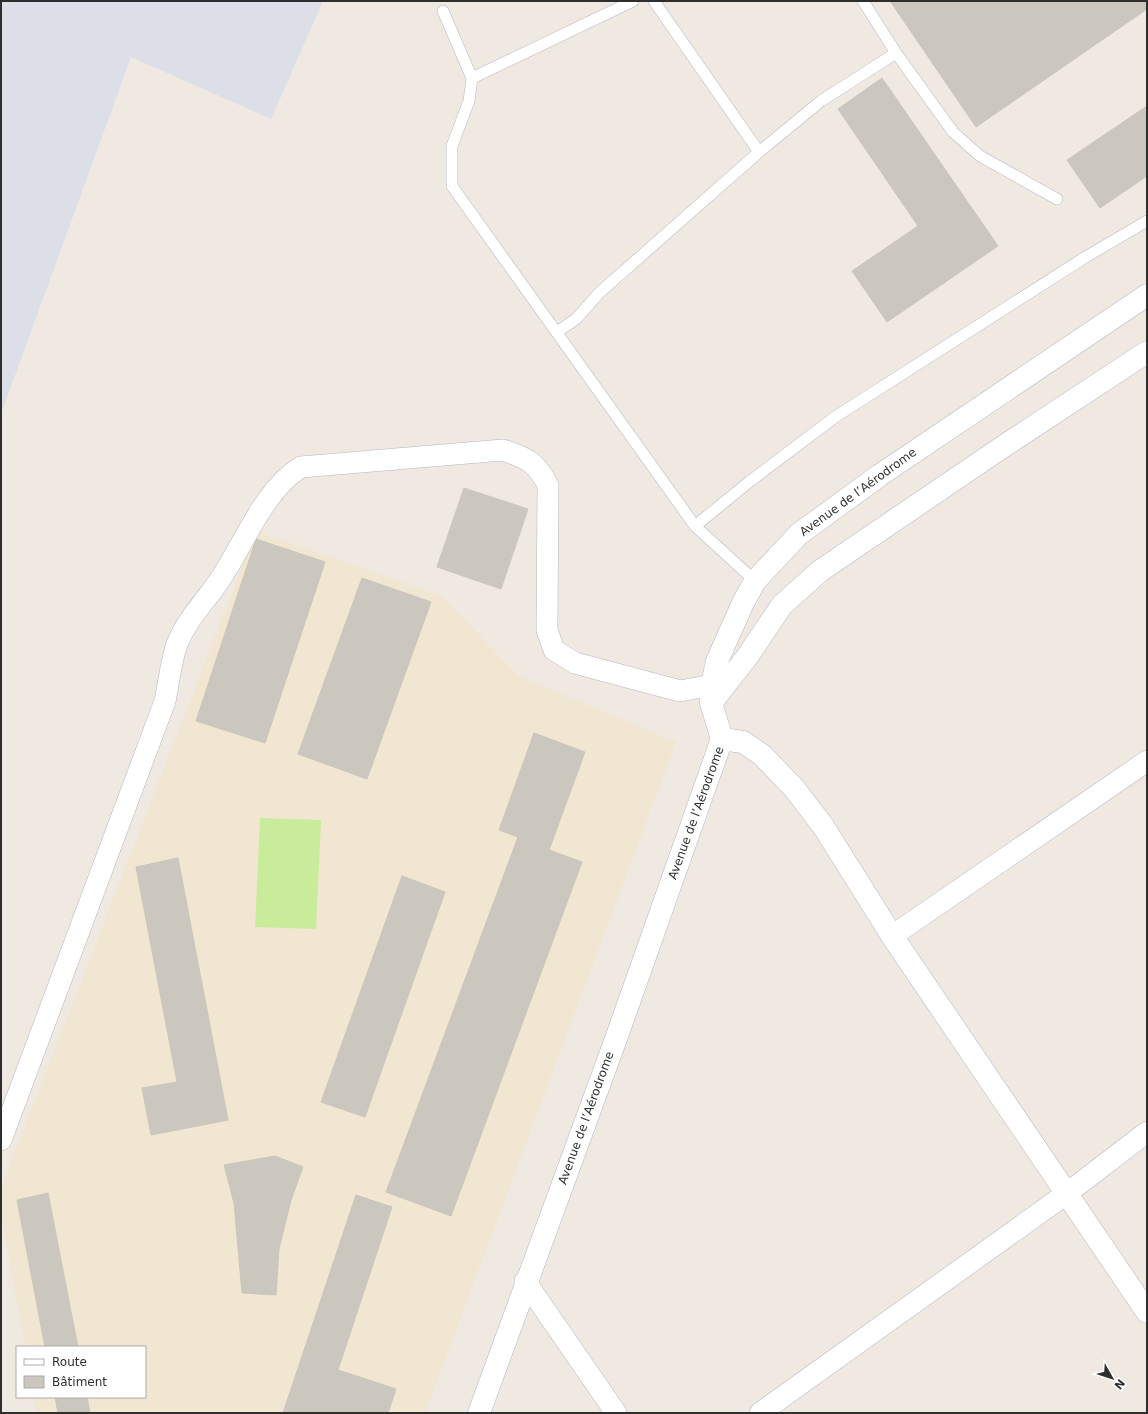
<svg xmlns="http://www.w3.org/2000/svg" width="1148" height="1414" viewBox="0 0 1148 1414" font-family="'DejaVu Sans',sans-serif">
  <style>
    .education { fill: #f0e6d1 }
    .airport { fill: #dcdee8 }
    .pitch { fill: #c9ec9a }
    .building { fill: #cbc7bf; stroke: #cbc5ba }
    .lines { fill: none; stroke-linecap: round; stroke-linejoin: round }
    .service-casing { stroke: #b4b7c1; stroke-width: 12 }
    .minor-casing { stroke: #b4b7c1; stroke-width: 22 }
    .tertiary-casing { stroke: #b4b7c1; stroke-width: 23 }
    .secondary-casing { stroke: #b4b7c1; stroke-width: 23 }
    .service { stroke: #fff; stroke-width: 11 }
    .minor { stroke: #fff; stroke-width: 21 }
    .tertiary { stroke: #fff; stroke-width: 22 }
    .secondary { stroke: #fff; stroke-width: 22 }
    .labels { text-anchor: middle; stroke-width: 3; stroke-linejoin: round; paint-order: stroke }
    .street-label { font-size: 12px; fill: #2e2e2e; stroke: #fff }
  </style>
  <rect width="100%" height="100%" fill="#efe9e1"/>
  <path class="education" d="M256,531L441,596L519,676L676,742L425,1413H36L34,1397H145V1347H25L1,1212V1188Z"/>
  <path class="airport" d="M1,1H323L271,119L131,57L1,414Z"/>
  <path class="pitch" d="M260,818L321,820L316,929L255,927Z"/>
  <path class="building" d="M890,1H1147V9L976,127Z
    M882,78L998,246L887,322L852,271L918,226L838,109Z
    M1147,106V176L1100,208L1067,160Z
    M464,488L528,509L501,589L437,567Z
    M256,539L325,562L265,743L196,721Z
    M362,578L431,602L367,779L298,754Z
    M534,733L585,752L549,850L582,862L451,1216L386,1192L518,837L499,830Z
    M178,858L228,1120L151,1135L142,1088L177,1082L136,867Z
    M402,876L445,892L365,1117L321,1102Z
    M275,1156L303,1167L291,1200L279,1249L276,1295L242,1293L234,1203L224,1165Z
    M48,1193L78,1347H45L17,1200Z
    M356,1195L392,1207L338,1370L396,1389L388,1413H283Z
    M55,1397H87L90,1413H58Z"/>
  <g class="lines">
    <defs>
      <path id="service" d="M654,1L759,152
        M863,1L896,53L953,132L980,156L1057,199
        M443,11L472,78L469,101L452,146V186L695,526L755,581
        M472,78L633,1
        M557,332L576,319L599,293L759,152L821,101L896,53
        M695,526L749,482L835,417L1084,258L1147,221"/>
      <path id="minor" d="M892,936L1147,761
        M1,1140L165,701C169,682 171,661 177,644C188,617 208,599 223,575C245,541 265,489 301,467L503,450C527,458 536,462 548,485L547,630L554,650L575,663L680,691L712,685
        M525,1281L616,1413
        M760,1413L1066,1194L1147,1132"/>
      <path id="tertiary" d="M722,739L743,742L762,755L794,788L823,826L892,936L1147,1312"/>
      <path id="secondary" d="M711,703L747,657L782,605L820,571L1001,448L1147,352
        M479,1413L617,1036L722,739L711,703L712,685L717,661L743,603L755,581L799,534L880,475L1147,295"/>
    </defs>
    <use href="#service" class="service-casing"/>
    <use href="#minor" class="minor-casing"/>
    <use href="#tertiary" class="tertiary-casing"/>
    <use href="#secondary" class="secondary-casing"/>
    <use href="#service" class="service"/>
    <use href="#minor" class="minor"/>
    <use href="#tertiary" class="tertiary"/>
    <use href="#secondary" class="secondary"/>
  </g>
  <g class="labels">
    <g class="street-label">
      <text transform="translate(858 492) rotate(-36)" y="4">Avenue de l’Aérodrome</text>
      <text transform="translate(696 813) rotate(-70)" y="4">Avenue de l’Aérodrome</text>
      <text transform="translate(586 1118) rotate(-70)" y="4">Avenue de l’Aérodrome</text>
    </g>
  </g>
  <rect width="1148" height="1414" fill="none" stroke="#2e2e2e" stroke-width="4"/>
  <rect x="16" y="1346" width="130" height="52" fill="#ffffff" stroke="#ababab"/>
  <rect x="24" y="1359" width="20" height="6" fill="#ffffff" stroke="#ababab"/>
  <text x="52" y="1366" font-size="12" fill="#2e2e2e">Route</text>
  <rect x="24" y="1376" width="20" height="12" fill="#cbc7bf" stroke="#ababab"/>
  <text x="52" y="1386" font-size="12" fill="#2e2e2e">Bâtiment</text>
  <g transform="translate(1112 1378) rotate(129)" stroke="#ffffff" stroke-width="3" paint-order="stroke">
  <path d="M0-3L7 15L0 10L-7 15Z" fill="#2e2e2e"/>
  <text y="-6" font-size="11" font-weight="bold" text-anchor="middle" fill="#2e2e2e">N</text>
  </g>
</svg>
